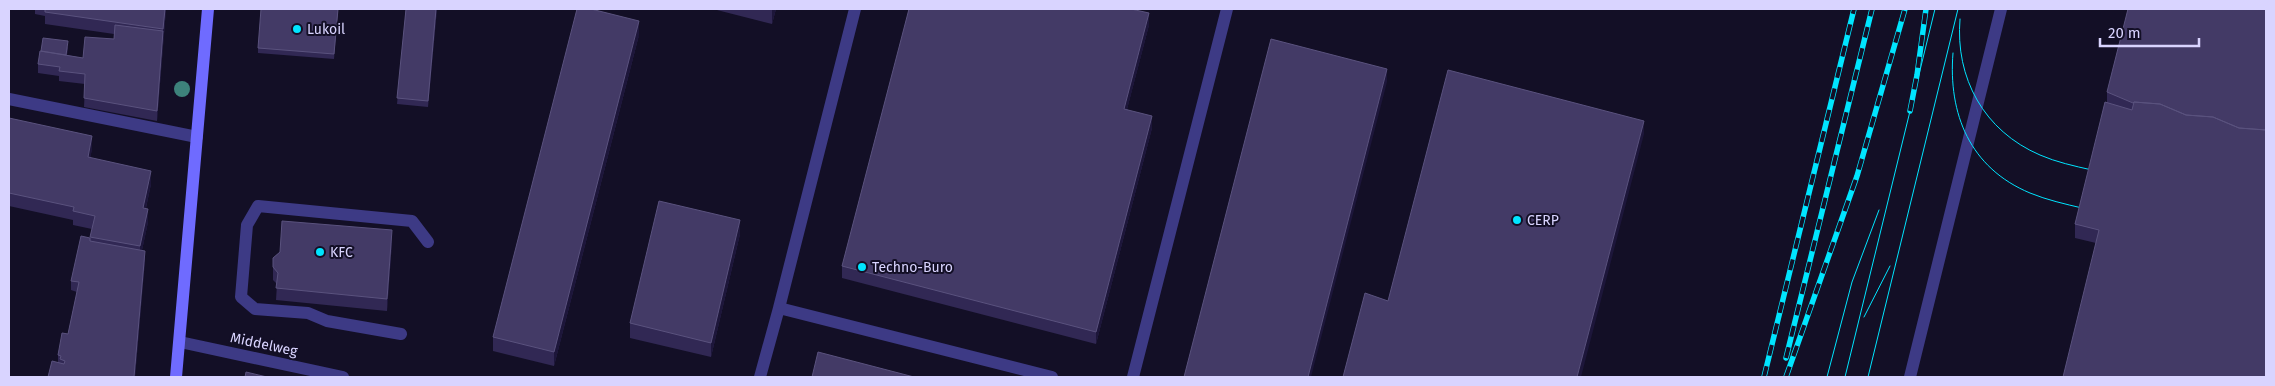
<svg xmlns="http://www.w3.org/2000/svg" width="2275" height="386" viewBox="0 0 2275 386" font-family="'Fira Sans',sans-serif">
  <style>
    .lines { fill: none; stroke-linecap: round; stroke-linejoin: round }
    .lane { stroke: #3d3a85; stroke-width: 12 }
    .street { stroke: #3d3a85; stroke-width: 12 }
    .secondary { stroke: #6f6bff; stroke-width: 12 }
    .tram { stroke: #00e5ff; stroke-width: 1 }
    .rail-casing { stroke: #00e5ff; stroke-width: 5.5 }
    .rail { stroke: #130f26; stroke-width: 4; stroke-dasharray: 11; stroke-linecap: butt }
    .tree { fill: #3d827b }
    .wall { fill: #312854 }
    .shaded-wall { fill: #1d163a }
    .building { fill: #433a66; stroke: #5a527e }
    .poi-dot { fill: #00e5ff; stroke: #130f26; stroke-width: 2 }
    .labels { text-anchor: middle; stroke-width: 4; stroke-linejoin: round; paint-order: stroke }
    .poi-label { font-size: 14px; fill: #d9d4ff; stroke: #130f26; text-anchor: start }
    .street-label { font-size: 14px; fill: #d9d4ff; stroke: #130f26 }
  </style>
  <rect width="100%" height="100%" fill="#130f26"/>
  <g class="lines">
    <path class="lane" d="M855,9L779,308L1052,377
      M9,99L197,137
      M401,334L327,321L308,313L255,309L241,297L247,225L258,206L412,221L428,242
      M760,377L779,308
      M1133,377L1227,9
      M1910,377L2001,9"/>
    <path class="street" d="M180,342L343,377"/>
    <path class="secondary" d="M176,377L208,9"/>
    <path class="tram" d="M1960,19C1955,78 1984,131 2040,155C2056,162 2074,166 2092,170
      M1953,53C1948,114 1970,168 2030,193C2047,200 2065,204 2082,208
      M1864,317L1890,266
      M1827,377L1852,282L1879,210
      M1845,377L1935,9
      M1868,377L1958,9"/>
    <defs>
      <path id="rail" d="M1910,111L1917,75L1926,9
        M1786,358L1872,9
        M1764,377L1854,9
        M1786,377L1857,176L1905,9"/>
    </defs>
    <use href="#rail" class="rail-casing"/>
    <use href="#rail" class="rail"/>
  </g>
  <circle class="tree" cx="182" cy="89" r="8"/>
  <path class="wall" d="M35,9H166L157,121L84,107L85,84L59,81V76L38,73V64L68,47L67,55L83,58L114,39V34L45,24V16L35,14Z
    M338,9L334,59L258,53V48Z
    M406,9H437L428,107L397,104Z
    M713,9H776L772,24Z
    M2266,9L2096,243L2075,238V224L2107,103V92Z
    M1149,25L1127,109L1152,128L1096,344L842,278V266Z
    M639,35L554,366L493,351V337Z
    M9,118L92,149L90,158L151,184L146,208L148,222L142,250L145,260L135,377H48L58,363V355L68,334L77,292L71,290V281L90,238L92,229L73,225V220L9,206Z
    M740,234L711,357L630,338V323Z
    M392,242L387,311L276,300L277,284L273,280V258L280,252Z"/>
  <path class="shaded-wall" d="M165,9H166L157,121V111Z
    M436,9H437L428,107V101Z
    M772,9H776L772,24Z
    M1149,13V25L1124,121V109Z
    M639,21V35L554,366V352Z
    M1387,69V82L1311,377H1308Z
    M1152,116V128L1096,344V332Z
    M1644,121V134L1581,377H1577Z
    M92,136V149L88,170V157Z
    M151,171V184L143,221V208Z
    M148,209V222L140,260V246Z
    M740,220V234L711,357V343Z
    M392,230V242L387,311V299Z
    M145,251V260L135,377H134Z"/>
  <path class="building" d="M45,9H165L163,29L45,12Z
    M261,9H338L334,54L258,48Z
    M406,9H436L428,101L397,98Z
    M577,9H591L639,21L554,352L493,337Z
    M909,9H1131L1149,13L1124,109L1152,116L1096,332L842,266Z
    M2128,9H2266V130L2239,128L2213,117L2186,115L2160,104L2134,102L2133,103L2107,92Z
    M115,25L163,31L157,111L84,98L85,74L59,71L60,67L38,64L40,51L83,58L85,37L114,39Z
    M43,38L68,41L66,55L41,51Z
    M1271,39L1387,69L1308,377H1184Z
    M1448,70L1644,121L1577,377H1343L1365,293L1388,301Z
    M2105,102L2132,110L2134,102L2160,104L2186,115L2213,117L2239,128L2266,130V377H2063L2099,230L2075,224Z
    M9,118L92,136L88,157L151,171L143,208L148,209L140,246L90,237L95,216L73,211L74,207L9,193Z
    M659,201L740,220L711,343L630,323Z
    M282,221L392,230L387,299L276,288L278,273L273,267V258L280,252Z
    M81,236L90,238V241L145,251L134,377H48L52,361L64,364L65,361L60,359L61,356L58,355L62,333L68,334L79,282L71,281Z
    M818,352L914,377H812Z
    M246,372L267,377H245Z"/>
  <g class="poi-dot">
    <circle cx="297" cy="29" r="5"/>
    <circle cx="1517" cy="220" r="5"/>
    <circle cx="320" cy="252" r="5"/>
    <circle cx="862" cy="267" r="5"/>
  </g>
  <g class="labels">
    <g class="poi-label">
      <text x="307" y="34">Lukoil</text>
      <text x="1527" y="225">CERP</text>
      <text x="330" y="257">KFC</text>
      <text x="872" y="272">Techno-Buro</text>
    </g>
    <g class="street-label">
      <text transform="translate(264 344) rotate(12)" y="5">Middelweg</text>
    </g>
  </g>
  <rect width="2275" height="386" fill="none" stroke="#d9d4ff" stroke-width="20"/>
  <path d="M2100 38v8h99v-8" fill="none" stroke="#d9d4ff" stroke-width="2.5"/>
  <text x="2108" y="38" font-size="15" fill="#d9d4ff" stroke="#130f26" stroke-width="4" paint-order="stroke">20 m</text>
</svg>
